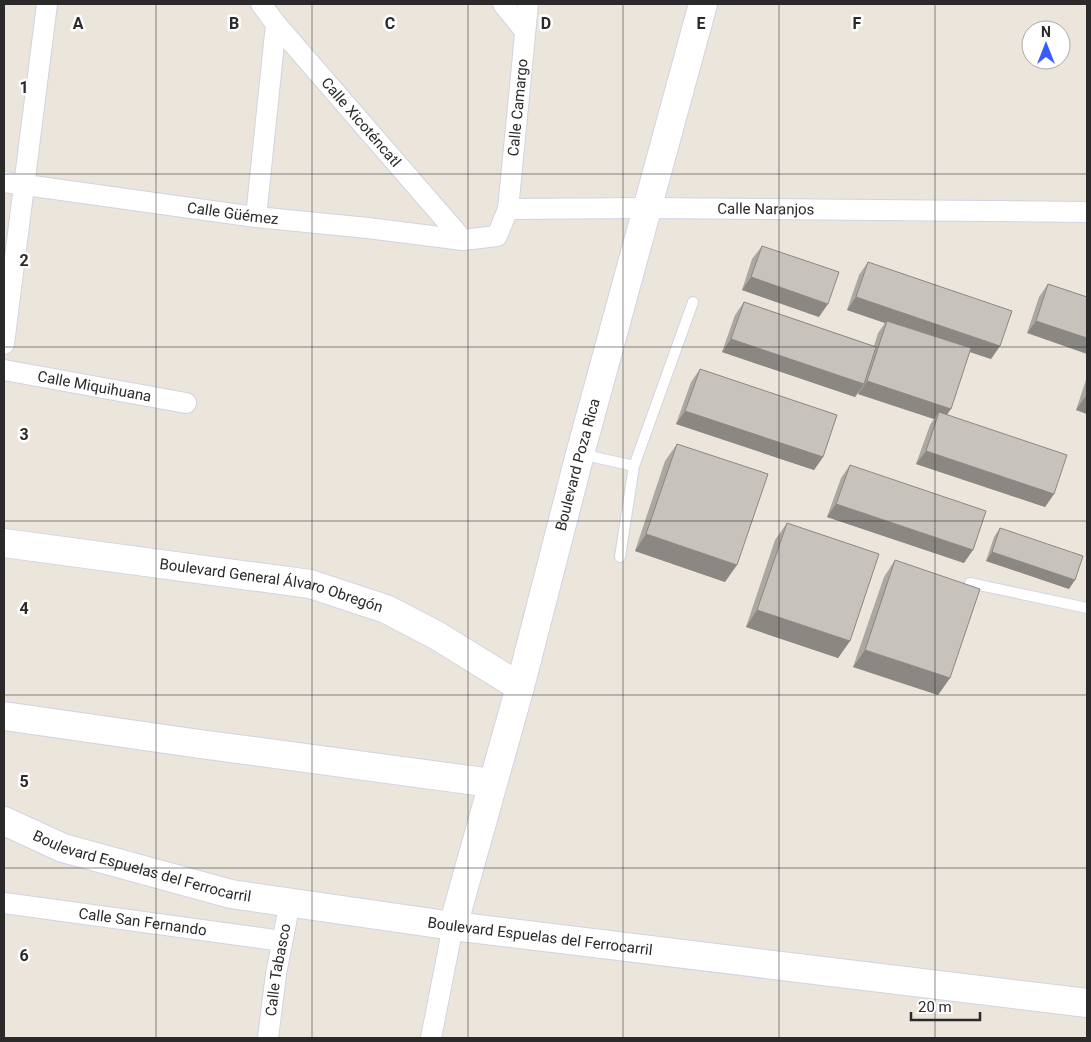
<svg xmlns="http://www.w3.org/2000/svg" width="1091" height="1042" viewBox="0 0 1091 1042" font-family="Roboto,sans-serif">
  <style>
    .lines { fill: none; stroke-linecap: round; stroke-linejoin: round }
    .lane-casing { stroke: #d0d4e3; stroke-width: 12 }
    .street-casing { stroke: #d0d4e3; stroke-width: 22 }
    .secondary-casing { stroke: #d0d4e3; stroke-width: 30 }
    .lane { stroke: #fff; stroke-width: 10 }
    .street { stroke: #fff; stroke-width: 20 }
    .secondary { stroke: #fff; stroke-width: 28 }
    .wall { fill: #aba7a1 }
    .shaded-wall { fill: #8b8883 }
    .building { fill: #c7c2bb; stroke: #8b8883 }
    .grid { fill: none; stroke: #2a2a2a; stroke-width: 1; stroke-opacity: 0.55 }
    .labels { text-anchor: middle; stroke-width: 5; stroke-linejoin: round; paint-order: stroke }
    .street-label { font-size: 15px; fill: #2a2a2a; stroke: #fff }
    .grid-label { font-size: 16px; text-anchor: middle; font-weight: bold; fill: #2a2a2a; stroke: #fff; stroke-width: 5; stroke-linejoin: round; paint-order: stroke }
  </style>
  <rect width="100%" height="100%" fill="#ece5db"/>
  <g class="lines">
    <defs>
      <path id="lane" d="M581,454L634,466L693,302
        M620,557L634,466
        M970,583L1087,608"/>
      <g id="street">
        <path id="s1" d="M261,4L276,24L463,240"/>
        <path d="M503,4L524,30"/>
        <path id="s2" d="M4,182L256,217L368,228L463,240L497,236L508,209L647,208L1087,212"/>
        <path id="s3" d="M508,209L528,4"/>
        <path d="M256,217L276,24"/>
        <path d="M4,344L47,4"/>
        <path id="s4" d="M4,370L186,403"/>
        <path id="s5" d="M4,903L282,941"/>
        <path id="s6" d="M268,1038L276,974L290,902"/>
        <path d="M431,1038L453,926"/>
      </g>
      <g id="secondary">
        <path id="s7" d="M4,543L310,584L386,609L436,635L520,687"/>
        <path d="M4,716L200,744L492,783"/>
        <path id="s8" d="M4,821L63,848L231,894L453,926L1087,1003"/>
        <path id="s9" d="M453,926L520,687L580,454L703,4"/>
      </g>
    </defs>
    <use href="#lane" class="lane-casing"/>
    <use href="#street" class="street-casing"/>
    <use href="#secondary" class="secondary-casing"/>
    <use href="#lane" class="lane"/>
    <use href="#street" class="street"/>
    <use href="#secondary" class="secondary"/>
  </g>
  <path class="wall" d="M762,246L819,317L742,290L752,259Z
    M868,262L1000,346L991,359L970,352L947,414L1054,494L1045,507L916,464L930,425L934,419L858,394L859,391L855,397L722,352L735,315L744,302L874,346L878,333L885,323L847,310L859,275Z
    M1048,284L1087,297L1027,333L1039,297Z
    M700,369L823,457L814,470L676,424L691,382Z
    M1087,377V414L1076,410Z
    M677,444L725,582L635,551L665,461Z
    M850,465L964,563L827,517L841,478Z
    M787,523L850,641L838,658L746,627L775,540Z
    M1000,528L1069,589L986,561L994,537Z
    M895,560L950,678L938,695L853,667L884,577Z"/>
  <path class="shaded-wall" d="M751,277L828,304L819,317L742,290Z
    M856,297L1000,346L991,359L886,324L887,321L885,323L847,310Z
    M1036,321L1087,338V354L1027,333Z
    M731,339L864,384L855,397L722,352Z
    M867,381L951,409L942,422L939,412L934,419L858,394Z
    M1085,397L1087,398V414L1076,410Z
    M685,411L823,457L814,470L676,424Z
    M926,451L1054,494L1045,507L916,464Z
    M836,504L973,550L964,563L827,517Z
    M646,534L737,565L725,582L635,551Z
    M992,552L1075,580L1069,589L986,561Z
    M757,610L850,641L838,658L746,627Z
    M865,650L950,678L938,695L853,667Z"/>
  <path class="building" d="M762,246L839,272L828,304L751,277Z
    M868,262L1012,311L1000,346L856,297Z
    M1048,284L1087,297V338L1036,321Z
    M744,302L876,347L864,384L731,339Z
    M887,321L971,348L951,409L867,381Z
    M700,369L837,415L823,457L685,411Z
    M939,412L1067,455L1054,494L926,451Z
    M677,444L768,474L737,565L646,534Z
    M850,465L986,511L973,550L836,504Z
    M787,523L879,554L850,641L757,610Z
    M1000,528L1083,556L1075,580L992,552Z
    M895,560L980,589L950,678L865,650Z"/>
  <path class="grid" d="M156,4V1038M312,4V1038M468,4V1038M623,4V1038M779,4V1038M935,4V1038M4,174H1087M4,347H1087M4,521H1087M4,695H1087M4,868H1087"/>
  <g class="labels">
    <g class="street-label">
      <text dy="5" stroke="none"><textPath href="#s3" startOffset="102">Calle Camargo</textPath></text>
      <text dy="5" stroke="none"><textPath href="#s1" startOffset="155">Calle Xicoténcatl</textPath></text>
      <text dy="5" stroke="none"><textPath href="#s2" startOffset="784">Calle Naranjos</textPath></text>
      <text dy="5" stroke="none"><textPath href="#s2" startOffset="231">Calle Güémez</textPath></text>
      <text dy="5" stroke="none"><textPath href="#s4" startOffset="92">Calle Miquihuana</textPath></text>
      <text dy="5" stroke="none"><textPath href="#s9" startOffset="478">Boulevard Poza Rica</textPath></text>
      <text dy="5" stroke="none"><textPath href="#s7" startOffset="271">Boulevard General Álvaro Obregón</textPath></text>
      <text dy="5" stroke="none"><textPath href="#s8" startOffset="146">Boulevard Espuelas del Ferrocarril</textPath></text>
      <text dy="5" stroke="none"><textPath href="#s5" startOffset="140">Calle San Fernando</textPath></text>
      <text dy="5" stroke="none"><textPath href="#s8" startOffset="551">Boulevard Espuelas del Ferrocarril</textPath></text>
      <text dy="5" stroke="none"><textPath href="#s6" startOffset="69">Calle Tabasco</textPath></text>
    </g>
  </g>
  <g class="grid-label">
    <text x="78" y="29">A</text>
    <text x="234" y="29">B</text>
    <text x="390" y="29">C</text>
    <text x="546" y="29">D</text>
    <text x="701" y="29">E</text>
    <text x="857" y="29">F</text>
    <text x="24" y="93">1</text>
    <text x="24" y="266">2</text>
    <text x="24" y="440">3</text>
    <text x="24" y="614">4</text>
    <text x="24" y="787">5</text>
    <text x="24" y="961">6</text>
  </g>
  <rect width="1091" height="1042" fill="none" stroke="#2a2a2a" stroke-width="10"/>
  <g transform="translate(1046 45)"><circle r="24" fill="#ffffff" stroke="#aaaaaa"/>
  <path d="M0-4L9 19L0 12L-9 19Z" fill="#375cfd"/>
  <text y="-8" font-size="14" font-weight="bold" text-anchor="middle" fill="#2a2a2a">N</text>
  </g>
  <path d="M911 1012v8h69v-8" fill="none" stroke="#2a2a2a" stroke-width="2.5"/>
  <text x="918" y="1012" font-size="15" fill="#2a2a2a" stroke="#ffffff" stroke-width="4" paint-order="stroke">20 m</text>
</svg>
